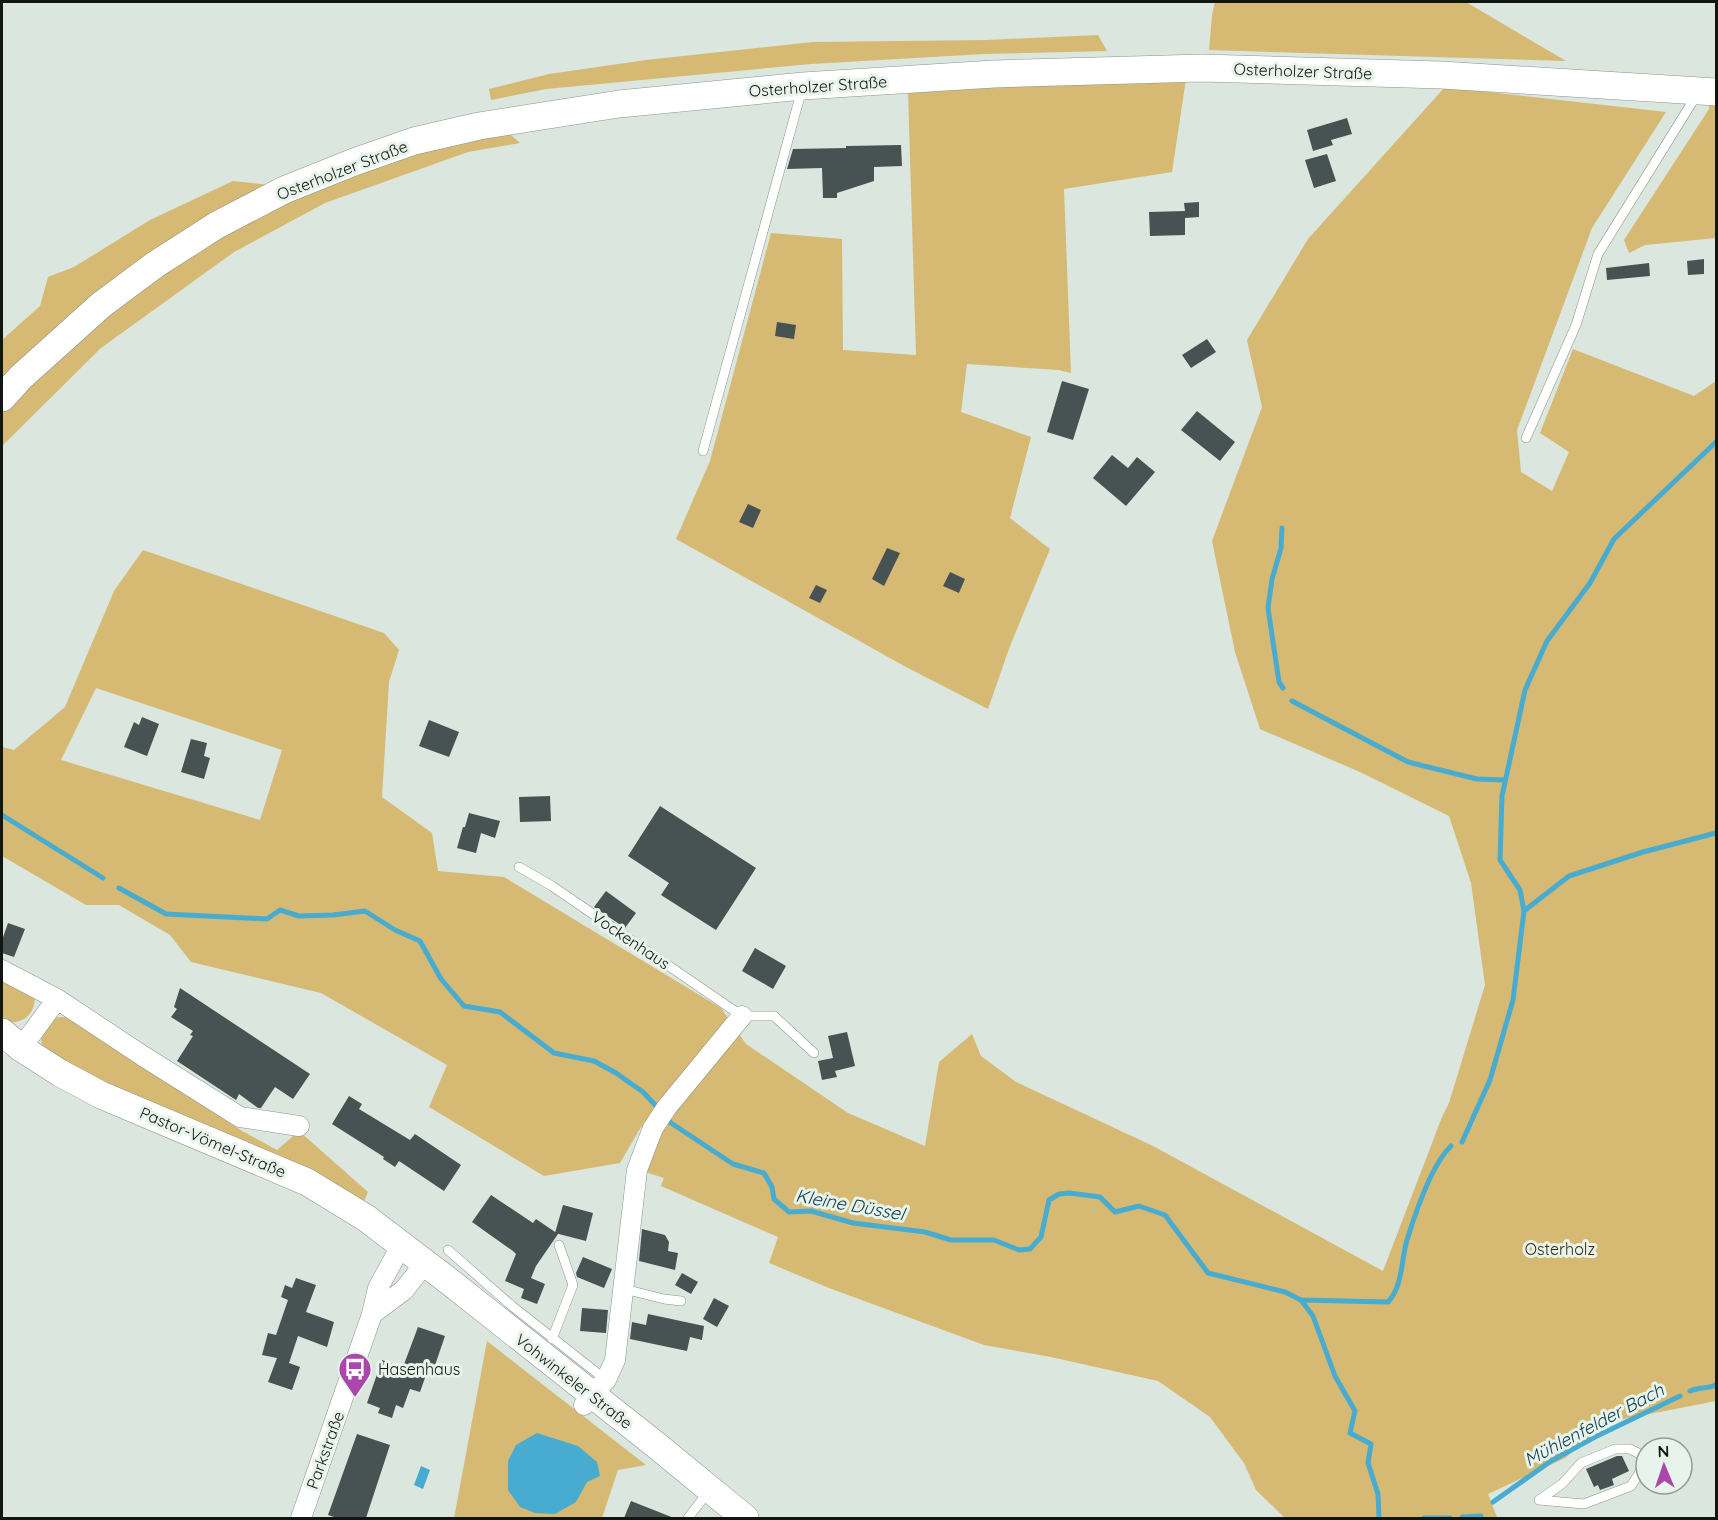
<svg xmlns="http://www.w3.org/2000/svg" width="1718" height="1520" viewBox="0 0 1718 1520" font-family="Quicksand,sans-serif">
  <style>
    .green { fill: #d6b972; fill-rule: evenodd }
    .water { fill: #47acd0 }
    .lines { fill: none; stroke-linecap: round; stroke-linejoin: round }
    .stream { stroke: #47acd0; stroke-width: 5 }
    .building { fill: #465352 }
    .service-casing { stroke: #8a958d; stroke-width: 10 }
    .minor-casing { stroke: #8a958d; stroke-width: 21 }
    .secondary-casing { stroke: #8a958d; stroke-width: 28 }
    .service { stroke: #fff; stroke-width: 9 }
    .minor { stroke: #fff; stroke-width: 20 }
    .secondary { stroke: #fff; stroke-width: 27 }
    .labels { text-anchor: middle; stroke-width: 6; stroke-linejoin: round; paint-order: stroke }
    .street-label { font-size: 16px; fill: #121613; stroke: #e7f3eb }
    .park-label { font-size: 16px; fill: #382b06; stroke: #e7f3eb }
    .poi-label { font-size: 16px; fill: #121613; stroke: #e7f3eb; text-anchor: start }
    .water-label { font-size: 18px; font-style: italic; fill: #13404f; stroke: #e7f3eb }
  </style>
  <rect width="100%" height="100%" fill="#dae6de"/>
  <path class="green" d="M1215,2H1466L1566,61L1209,50L1212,15Z
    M1098,35L1107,51L984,54L811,64L546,89L491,100L489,89L549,74L646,60L813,42L987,40Z
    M1186,79L1172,172L1064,189L1071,373L1059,370L967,364L961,412L1031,437L1010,518L1050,549L1010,646L988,709L906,667L676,539L710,461L771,233L842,239L843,350L916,355L908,90Z
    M1445,87L1666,112L1592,228L1517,430L1521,472L1552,491L1569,452L1540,433L1573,349L1694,396L1716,381V1401L1608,1422L1565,1458L1488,1494L1497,1517H1590L1591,1518H1285L1256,1490L1244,1463L1210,1417L1158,1381L1051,1357L984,1345L829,1288L769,1263L778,1237L661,1186L664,1178L642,1171L655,1135L641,1127L620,1163L544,1176L429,1107L447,1065L321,993L191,962L170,935L119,905H86L2,856V747L14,750L65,707L114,591L143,550L384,633L399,650L389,682L382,797L432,833L438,871L504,877L721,1008L746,1044L848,1113L925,1146L939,1062L972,1034L981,1056L1016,1082L1153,1146L1383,1271L1442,1117L1449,1103L1485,985L1471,883L1449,816L1360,772L1260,729L1235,652L1212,541L1262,407L1247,340L1308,239ZM96,688L282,750L260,820L61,760Z
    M1709,103L1716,104V238L1645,245L1629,253L1624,240L1709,109Z
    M505,130L520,143L468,152L325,203L234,252L101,348L2,446V340L40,306L48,277L74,267L150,220L233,181L315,190L419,149Z
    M2,976L35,996C34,1015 26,1021 9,1023L2,1018Z
    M74,1016L242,1131L277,1150L299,1131L368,1192L364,1201L122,1092L42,1051L41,1031L51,1018Z
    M487,1341L646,1465L618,1470L602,1518H454Z"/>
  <path class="water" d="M537,1433L578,1446L597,1462L600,1476L587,1482L576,1502L555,1514L535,1513L520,1507L508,1490V1461L516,1445Z
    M421,1466L430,1470L423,1489L414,1485Z"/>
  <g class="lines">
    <path class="stream" d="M1282,528L1281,548L1272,579L1268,608L1279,682L1283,688
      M1292,701L1408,762L1477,779L1505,780
      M2,815L103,878
      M119,888L166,914L267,919L280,910L299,916L333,915L365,911L395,930L420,941L441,979L464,1006L500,1012L554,1053L594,1061L616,1073L643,1092L659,1109
      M1524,911L1569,876L1643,852L1716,833
      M665,1116L671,1123L733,1164L764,1173L772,1187L774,1199L789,1212L811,1211L853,1223L925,1232L951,1240H994L1019,1250L1030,1249L1041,1237L1049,1200L1059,1194L1069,1193L1100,1197L1115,1212L1139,1206L1165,1215L1208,1273L1285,1292L1301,1300L1313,1316L1335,1376L1355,1411L1350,1433L1371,1444L1368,1463L1378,1494L1379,1518
      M1462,1142L1490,1080L1513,1000L1524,911L1520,890L1500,860L1502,796L1525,690L1547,641L1590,583L1614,539L1716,442
      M1301,1300L1388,1302C1403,1286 1401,1260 1407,1240C1415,1214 1432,1164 1451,1146
      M1690,1391C1699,1387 1707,1389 1716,1385
      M1493,1502L1551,1461L1595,1437L1680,1396
      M1462,1517L1481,1516
      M1424,1518H1450"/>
  </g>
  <path class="building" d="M1347,118L1352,134L1331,140L1333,145L1313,151L1307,130Z
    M901,145L902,166L874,167V181L837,193V198H823L822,168L787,169L793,149L846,148V146Z
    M1327,154L1336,181L1314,188L1305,160Z
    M1199,202V217L1185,218V235L1150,236L1149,212L1185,211L1184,203Z
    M1704,259V274L1688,275L1687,261Z
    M1649,263L1650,276L1607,280L1606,268Z
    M777,322L796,325L794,339L775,336Z
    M1207,339L1216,352L1191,368L1182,355Z
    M1062,381L1089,389L1073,440L1047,432Z
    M1197,411L1235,442L1220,461L1181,430Z
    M1112,455L1128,468L1137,457L1155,472L1126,506L1093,478Z
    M748,504L761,510L753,528L739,522Z
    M887,548L900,553L884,586L872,579Z
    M950,572L965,579L959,593L943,586Z
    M816,585L827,590L820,603L809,598Z
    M142,717L159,724L147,756L124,747L134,722L139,725Z
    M429,720L459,732L449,757L419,746Z
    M191,739L207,743L204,756L210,758L204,779L181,772Z
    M550,796L551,821L520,822L519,797Z
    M660,806L756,868L716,930L661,895L669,883L628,856Z
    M469,813L500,821L495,838L481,833L476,853L457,848L463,827H465Z
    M606,891L636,913L625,928L594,907Z
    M8,923L25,929L14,957L2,953V940Z
    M755,948L786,966L773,989L742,971Z
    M180,988L310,1074L293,1099L275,1087L261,1108H258L239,1094L236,1100L177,1061L193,1036L190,1035L193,1031L171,1017L177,1009L174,1007Z
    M847,1032L855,1066L835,1071L837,1077L822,1080L818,1061L833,1058L828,1036Z
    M349,1096L362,1104L359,1109L410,1140L415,1134L461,1165L444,1191L399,1161L395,1167L383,1159L384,1157L332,1124Z
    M491,1195L533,1223L536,1219L558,1234L536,1266L531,1278L545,1284L537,1304L521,1298L524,1289L505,1281L516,1254L513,1251L472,1222Z
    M563,1205L593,1213L586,1241L555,1233Z
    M642,1229L665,1235L669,1242L668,1251L678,1253L675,1270L639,1261Z
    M583,1257L612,1269L604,1288L577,1277L576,1273Z
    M682,1273L698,1282L691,1294L675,1285Z
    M296,1278L316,1285L306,1312L334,1322L327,1347L298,1336L289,1363L300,1367L292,1390L268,1382L277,1358L262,1355L268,1333L276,1335L288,1300L281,1297L285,1285L292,1288Z
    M714,1298L729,1306L717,1327L703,1319Z
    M582,1308L608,1310L606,1333L580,1331Z
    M648,1314L704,1326L702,1340L690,1337L687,1351L630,1339L632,1322L646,1325Z
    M418,1327L445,1336L431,1377L426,1375L420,1392L410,1389L403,1408L396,1405L392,1418L378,1413L380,1408L367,1403L382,1360L403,1367Z
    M357,1434L390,1445L366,1518H337L328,1515Z
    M1617,1456H1622L1629,1471L1612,1479L1614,1485L1600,1490L1598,1485L1594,1487L1586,1469Z
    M631,1501L674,1518H624Z"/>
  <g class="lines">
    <defs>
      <path id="service" d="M1526,438L1576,325L1598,254L1696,96
        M703,451L802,89
        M519,867L552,886L742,1016H774L814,1053
        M448,1250L512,1306L606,1380
        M624,1289L664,1299L681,1301
        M552,1339L573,1285L559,1245
        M1615,1449H1630L1644,1456L1642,1469L1631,1486L1584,1504L1539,1500L1562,1484L1581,1463Z
        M688,1518L708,1492"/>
      <path id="minor" d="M2,970L57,999L143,1056L240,1117L299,1126
        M21,1048L57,999
        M372,1314L404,1290L425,1263
        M584,1405L591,1395L606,1380L615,1360L637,1170L653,1128L667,1107L742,1016
        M301,1518L372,1314L378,1288L401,1246"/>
      <path id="secondary" d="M2,398L21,377L101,305L156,264L217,225L284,190L354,162L414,141L479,126L619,104L803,86L994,74L1202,68L1441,75L1716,92
        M2,1032L21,1048L60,1073L101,1095L307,1182L366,1218L450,1282L656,1445L745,1518"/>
    </defs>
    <use href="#service" class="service-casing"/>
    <use href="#minor" class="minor-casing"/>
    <use href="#secondary" class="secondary-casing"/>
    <use href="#service" class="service"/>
    <use href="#minor" class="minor"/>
    <use href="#secondary" class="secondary"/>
  </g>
  <defs>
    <symbol id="bus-pin" viewBox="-11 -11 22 30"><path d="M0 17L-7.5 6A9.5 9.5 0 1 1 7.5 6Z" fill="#ab46aa" stroke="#e7f3eb"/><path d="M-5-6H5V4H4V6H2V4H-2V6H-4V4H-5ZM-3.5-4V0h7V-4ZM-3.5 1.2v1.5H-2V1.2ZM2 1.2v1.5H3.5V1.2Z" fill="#fff"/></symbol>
  </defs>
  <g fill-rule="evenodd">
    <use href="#bus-pin" x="336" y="1350" width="38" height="52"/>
  </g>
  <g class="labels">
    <g class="street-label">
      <text transform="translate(1303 71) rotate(2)" y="6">Osterholzer Straße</text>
      <text transform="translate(818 86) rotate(-4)" y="6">Osterholzer Straße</text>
      <text transform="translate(342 170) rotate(-21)" y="6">Osterholzer Straße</text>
      <text transform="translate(631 940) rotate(34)" y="6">Vockenhaus</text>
      <text transform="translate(213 1142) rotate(23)" y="6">Pastor-Vömel-Straße</text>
      <text transform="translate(574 1381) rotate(38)" y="6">Vohwinkeler Straße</text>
      <text transform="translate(325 1450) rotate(-70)" y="6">Parkstraße</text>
    </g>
    <g class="park-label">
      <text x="1560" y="1255">Osterholz</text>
    </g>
    <g class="poi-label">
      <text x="378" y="1375">Hasenhaus</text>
    </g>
    <g class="water-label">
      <text transform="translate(850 1205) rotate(10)" y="6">Kleine Düssel</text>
      <text transform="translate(1594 1425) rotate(-28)" y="6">Mühlenfelder Bach</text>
    </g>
  </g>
  <rect width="1718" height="1520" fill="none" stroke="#121613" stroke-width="6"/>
  <g transform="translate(1664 1466) rotate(358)"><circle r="28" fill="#e7f3eb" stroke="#929b95" stroke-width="1.5"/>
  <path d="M0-4.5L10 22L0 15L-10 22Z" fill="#ab46aa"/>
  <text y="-9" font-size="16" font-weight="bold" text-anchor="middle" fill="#121613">N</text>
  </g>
</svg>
